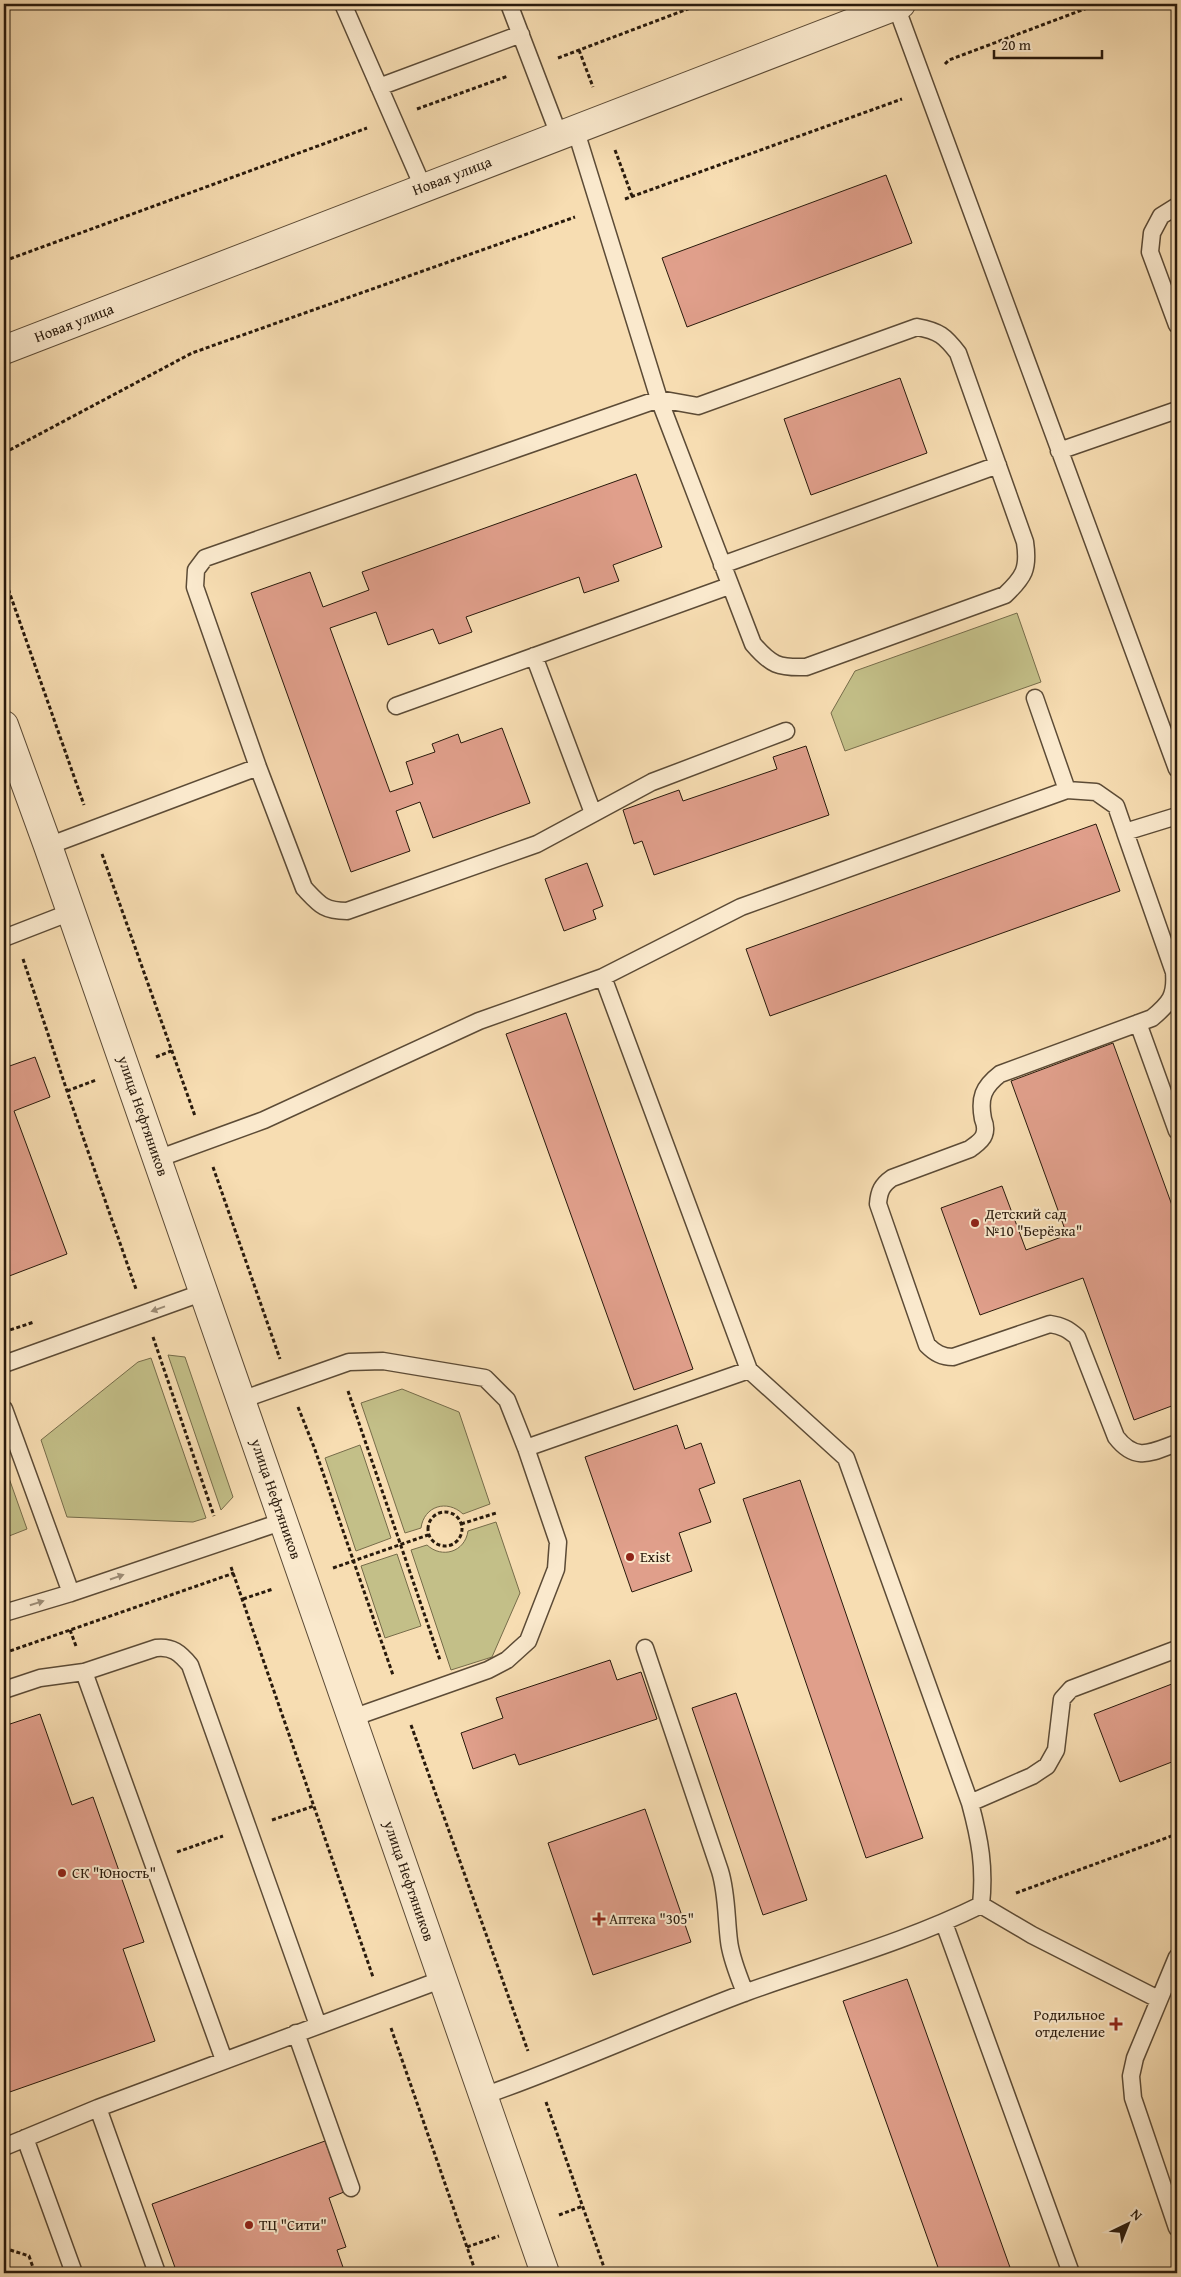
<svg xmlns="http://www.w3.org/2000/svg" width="1181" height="2277" viewBox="0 0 1181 2277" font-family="'Gentium Book Plus',serif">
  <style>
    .green { fill: #c3bf88; stroke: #766c4a }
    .building { fill: #e09f8b; stroke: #291a0c }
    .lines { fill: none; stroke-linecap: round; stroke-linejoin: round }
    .service-casing { stroke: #5c4b36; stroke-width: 19 }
    .minor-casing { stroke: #5c4b36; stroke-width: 30 }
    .tertiary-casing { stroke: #5c4b36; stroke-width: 30 }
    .path { stroke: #291a0c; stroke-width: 3; stroke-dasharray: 4 2.5; stroke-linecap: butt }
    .service { stroke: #fae9cd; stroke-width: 16 }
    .minor { stroke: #fae9cd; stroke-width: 28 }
    .tertiary { stroke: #fae9cd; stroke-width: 28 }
    .oneway { fill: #9c8c76 }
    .poi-dot { fill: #8f2418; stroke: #fae9cd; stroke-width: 2 }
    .labels { text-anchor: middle; stroke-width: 4; stroke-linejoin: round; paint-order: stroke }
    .street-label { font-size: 15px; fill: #291a0c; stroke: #fae9cd }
    .poi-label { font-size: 15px; fill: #291a0c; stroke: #fae9cd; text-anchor: start }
  </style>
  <rect width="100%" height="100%" fill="#f7ddb2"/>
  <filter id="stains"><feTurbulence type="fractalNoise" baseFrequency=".004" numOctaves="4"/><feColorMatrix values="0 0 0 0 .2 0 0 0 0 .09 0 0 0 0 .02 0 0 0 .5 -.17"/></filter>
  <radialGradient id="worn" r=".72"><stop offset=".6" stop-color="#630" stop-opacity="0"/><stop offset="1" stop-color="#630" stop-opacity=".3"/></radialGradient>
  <path class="green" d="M1017,613L1041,682L845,751L831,713L855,671Z
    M168,1355L185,1357L233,1497L221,1510Z
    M151,1358L206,1518L193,1522L67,1517L41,1440L138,1362Z
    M402,1389L459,1412L490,1504L463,1514C447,1499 424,1506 421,1528L405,1533L361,1403Z
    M360,1445L391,1538L356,1551L325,1458Z
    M4,1464L27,1529L4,1538Z
    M496,1522L520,1593L492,1657L451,1670L411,1550L427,1545C442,1559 465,1552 468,1531Z
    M397,1554L421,1626L385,1638L361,1566Z"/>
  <path class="building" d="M886,175L912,243L687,327L662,258Z
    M900,378L927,453L811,495L784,419Z
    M636,474L662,547L613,565L619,581L584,593L579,577L466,617L472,632L439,644L433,629L388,645L376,612L330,628L390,792L413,784L406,762L435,752L432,744L458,734L461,743L502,728L530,803L433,838L420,802L396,811L410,851L351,872L251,593L310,572L323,607L369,590L362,572Z
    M806,746L829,815L654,875L642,841L634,844L623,810L679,790L683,801L777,769L773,757Z
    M1096,824L1120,891L770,1016L746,949Z
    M587,863L603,906L593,910L596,919L564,931L545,879Z
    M4,989L8,1001L4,1002Z
    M566,1013L693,1369L634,1390L506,1034Z
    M1113,1043L1177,1219V1404L1134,1420L1083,1278L980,1315L941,1208L1002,1186L1026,1250L1067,1235L1011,1081Z
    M35,1057L50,1097L14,1111L67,1254L4,1278V1068Z
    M677,1425L685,1449L701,1443L715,1483L699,1489L711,1522L679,1533L692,1571L632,1592L585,1457Z
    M800,1480L923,1838L866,1858L743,1499Z
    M610,1660L617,1680L641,1672L657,1719L519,1765L515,1754L473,1769L461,1733L503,1718L496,1698Z
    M1177,1682V1760L1120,1782L1094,1714Z
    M736,1693L807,1900L763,1915L692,1708Z
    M40,1714L72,1805L93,1797L144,1942L123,1949L155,2041L4,2094V1726Z
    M645,1809L691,1942L593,1975L548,1843Z
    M907,1979L1012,2273H940L843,2001Z
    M325,2141L344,2192L329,2198L346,2247L337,2250L345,2273H177L152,2204Z"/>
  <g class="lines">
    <defs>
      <path id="service" d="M343,4L423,187
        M509,4L559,135
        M896,6L1177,769
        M379,87L521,34
        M575,128L659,399L753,644C771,665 778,668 806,667L1005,595C1024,577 1029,569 1025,542L958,353C945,336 939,331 917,327L698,406L659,399L205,558L196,570L195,587L258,767L304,888C320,905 324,911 347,911L537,844L652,782L786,731
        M1177,206L1161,216L1152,233L1150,252L1177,325
        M1059,451L1177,410
        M722,565L998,465
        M534,656L593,813
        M1035,698L1067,790
        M396,706L729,586
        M1125,832L1174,972C1176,996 1170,1003 1152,1018L1000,1074C983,1087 979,1098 983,1119C985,1124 986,1130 984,1135C982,1141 975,1145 970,1149L892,1178C882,1185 879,1191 878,1204L927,1345C935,1353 942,1357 953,1357L1050,1324C1062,1326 1068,1329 1077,1337L1116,1437C1136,1463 1152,1452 1177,1443
        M48,846L258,767
        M4,938L71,912
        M603,977L749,1370L846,1458L970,1803C980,1840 985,1867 981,1905
        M1138,1023L1177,1131
        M157,1159L264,1120L479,1021L603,977L741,907L1067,790L1096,792L1116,806L1125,832L1177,816
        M4,1364L204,1292
        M241,1400L349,1362L383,1361L485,1378L507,1400L526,1448L558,1542L556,1569L528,1641L507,1660L488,1670L352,1718
        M4,1409L71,1593
        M526,1448L749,1370
        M4,1613L71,1593L284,1521
        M645,1648L720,1871C727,1894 726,1917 729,1941C731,1959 739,1976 745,1993
        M84,1672L224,2060
        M4,1690L40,1678L84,1672L156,1648C172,1646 180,1653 190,1665L318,2025
        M970,1803L1032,1776L1047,1766L1056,1750L1062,1699L1071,1689L1177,1649
        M981,1905L1032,1935L1158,1999
        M944,1923L1071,2273
        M1177,1957L1135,2058L1131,2076L1133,2098L1177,2228
        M296,2033L351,2188
        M483,2096C572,2065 658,2025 747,1992C825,1964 906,1942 981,1905
        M98,2108L157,2273
        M25,2138L74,2273
        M4,2147L98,2108L443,1979"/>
      <path id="minor" d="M4,725L48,846L545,2273"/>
      <path id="tertiary" d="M4,350L901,4"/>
    </defs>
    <use href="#service" class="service-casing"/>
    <use href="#minor" class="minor-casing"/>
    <use href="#tertiary" class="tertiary-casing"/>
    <path class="path" d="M579,50L593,87
      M558,58L701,4
      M945,64L949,60L1098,4
      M417,109L508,76
      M615,150L632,196
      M625,199L902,99
      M4,261L367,128
      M4,453L192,353L575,217
      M4,577L84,805
      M102,854L195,1116
      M23,959L67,1091L136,1289
      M156,1057L171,1051
      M67,1091L96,1080
      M213,1167L280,1359
      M4,1332L34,1322
      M153,1337L214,1516
      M348,1391L440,1660
      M298,1407L314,1447L393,1675
      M428 1529a17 17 0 1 1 34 0a17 17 0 1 1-34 0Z
      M461,1524L496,1513
      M231,1567L373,1977
      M333,1568L428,1535
      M243,1599L273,1589
      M70,1630L76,1646
      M4,1653L234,1573
      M411,1725L528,2051
      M272,1820L314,1806
      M177,1852L223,1836
      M1016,1893L1177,1834
      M391,2028L476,2273
      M546,2102L606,2273
      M559,2215L583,2206
      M467,2247L499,2236
      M4,2248L29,2256L35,2273"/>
    <use href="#service" class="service"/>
    <use href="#minor" class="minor"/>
    <use href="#tertiary" class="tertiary"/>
  </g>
  <defs><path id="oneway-solid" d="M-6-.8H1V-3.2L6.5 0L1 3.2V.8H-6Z" transform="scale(1.25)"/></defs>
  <g class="oneway">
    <use href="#oneway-solid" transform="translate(158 1309) rotate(160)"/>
    <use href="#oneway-solid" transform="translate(117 1577) rotate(-19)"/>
    <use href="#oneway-solid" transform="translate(37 1603) rotate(-17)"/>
  </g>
  <g class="poi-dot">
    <circle cx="975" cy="1223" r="5"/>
    <circle cx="630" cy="1557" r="5"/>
    <circle cx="62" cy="1873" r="5"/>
    <path d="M596.5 1911.5h5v5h5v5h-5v5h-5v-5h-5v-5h5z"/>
    <path d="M1113.5 2016.5h5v5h5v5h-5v5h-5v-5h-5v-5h5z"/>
    <circle cx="249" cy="2225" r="5"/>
  </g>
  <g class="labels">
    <g class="street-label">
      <text transform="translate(452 176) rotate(-21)" y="5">Новая улица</text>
      <text transform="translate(74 323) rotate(-21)" y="5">Новая улица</text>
      <text transform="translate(143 1116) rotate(71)" y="5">улица Нефтяников</text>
      <text transform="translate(276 1499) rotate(71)" y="5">улица Нефтяников</text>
      <text transform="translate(409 1881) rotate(71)" y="5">улица Нефтяников</text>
    </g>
    <g class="poi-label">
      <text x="985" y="1219">Детский сад<tspan x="985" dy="17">№10 "Берёзка"</tspan></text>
      <text x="640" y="1562">Exist</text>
      <text x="72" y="1878">СК "Юность"</text>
      <text x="609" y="1924">Аптека "305"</text>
      <text x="1105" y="2020" text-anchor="end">Родильное<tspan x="1105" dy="17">отделение</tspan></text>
      <text x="259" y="2230">ТЦ "Сити"</text>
    </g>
  </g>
  <rect width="1181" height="2277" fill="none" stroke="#f7ddb2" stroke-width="20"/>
  <rect x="5" y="5" width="1171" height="2267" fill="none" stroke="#291a0c" stroke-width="2.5"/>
  <rect x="10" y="10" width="1161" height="2257" fill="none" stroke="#291a0c"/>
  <g transform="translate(1128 2224) rotate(43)" stroke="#fae9cd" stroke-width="4" paint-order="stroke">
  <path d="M0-4L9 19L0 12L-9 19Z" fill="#291a0c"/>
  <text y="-8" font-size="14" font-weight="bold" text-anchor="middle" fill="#291a0c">N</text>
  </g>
  <path d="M994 50v8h108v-8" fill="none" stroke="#291a0c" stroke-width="2.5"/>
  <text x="1001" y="50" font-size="15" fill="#291a0c" stroke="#fae9cd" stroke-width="4" paint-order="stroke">20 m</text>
  <rect width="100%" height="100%" filter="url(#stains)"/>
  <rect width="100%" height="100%" fill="url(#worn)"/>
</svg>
